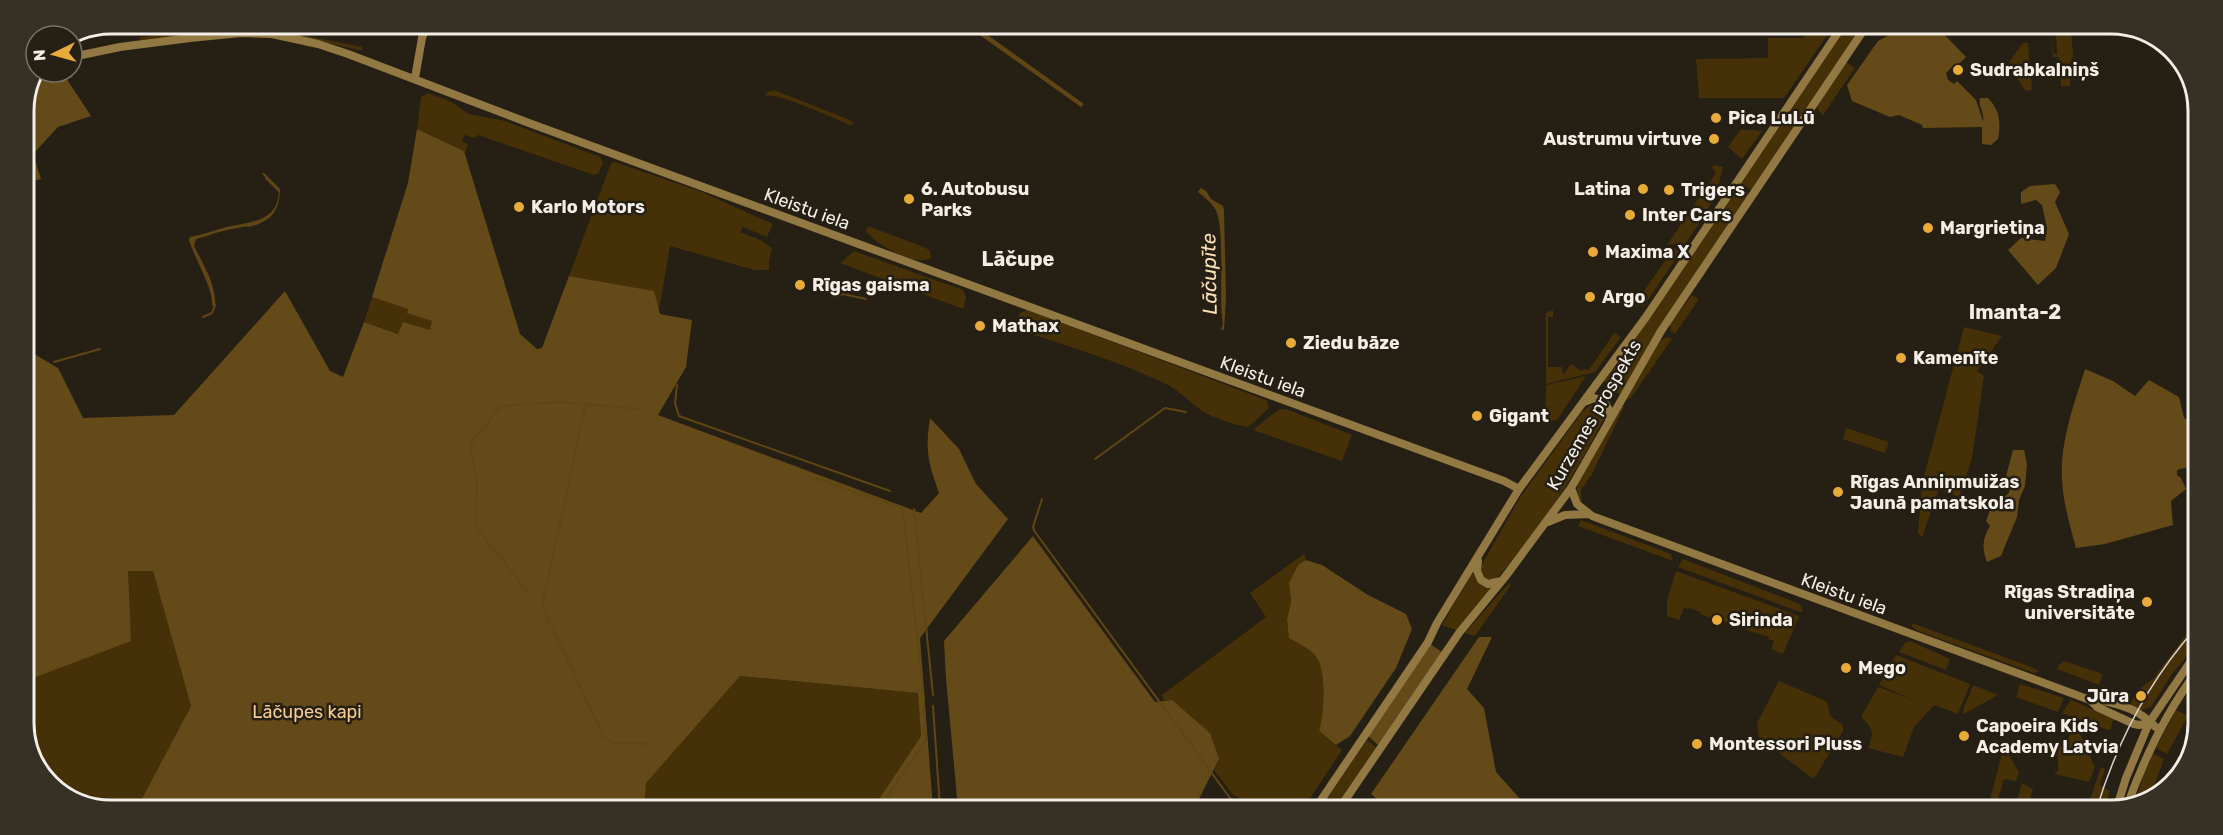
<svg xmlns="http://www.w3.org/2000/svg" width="2223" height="835" viewBox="0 0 2223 835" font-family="Rubik,sans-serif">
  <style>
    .green { fill: #453008 }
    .forest { fill: #644919 }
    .water { fill: #614615 }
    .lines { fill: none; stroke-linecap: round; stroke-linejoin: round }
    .stream { stroke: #614615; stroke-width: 2 }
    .secondary { stroke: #927842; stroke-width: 8 }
    .tram { stroke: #d7d2cb; stroke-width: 1.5 }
    .poi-dot { fill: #e9ab38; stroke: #261f14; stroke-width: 2 }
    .labels { text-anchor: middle; stroke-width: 5; stroke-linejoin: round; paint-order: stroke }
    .poi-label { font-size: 18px; font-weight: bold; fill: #f3eee7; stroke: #261f14; text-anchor: start }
    .street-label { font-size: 18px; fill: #f3eee7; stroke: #261f14 }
    .park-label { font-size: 18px; fill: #f5cd8e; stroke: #261f14 }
    .neighbourhood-label { font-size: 20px; font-weight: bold; fill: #f3eee7; stroke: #261f14 }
    .water-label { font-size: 20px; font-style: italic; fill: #fbe0b7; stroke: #261f14 }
    .rim { fill: none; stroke: #f3eee7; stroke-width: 3 }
  </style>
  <rect width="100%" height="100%" fill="#261f14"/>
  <path class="green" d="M258,26L352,45L362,47L363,51L280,32L236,31L140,40V37L192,30Z
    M1805,28H1832L1784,98H1699L1696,59L1768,58V38H1804Z
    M1845,28H1861L1752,190L1740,183Z
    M2058,29H2071L2073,56L2070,63V86H2061L2059,57H2053L2051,35L2054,54H2057L2056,33H2058Z
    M2023,43H2028L2030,71L2028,72V77L2031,78L2032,90L2026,91L2023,88L2009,62Z
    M1846,62L1855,68L1823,115L1818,110V104Z
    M774,90L850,120L854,124L850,125C834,119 778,92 765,96L767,92Z
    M428,93L450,101L469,114L505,121L600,157L603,163L598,174L594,175L478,135L475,138L464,135L462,142L468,144L465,154L464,151L417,129L421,97Z
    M1741,129L1762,131L1742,159L1728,147Z
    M615,162L702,192L773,224L767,237L743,227L740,232L762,241L772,248L769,261V270H754L670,246L659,310L653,291L569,276L611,163Z
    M1716,165L1723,167L1716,196L1702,217L1703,218L1683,247L1677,244L1667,245L1716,173L1711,167Z
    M1738,186L1749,193L1652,339L1621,394L1614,392L1603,380Z
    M868,226L926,248L930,251L931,258C913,267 877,245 866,231Z
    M1674,248L1681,251L1644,306L1633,305L1632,300L1637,301Z
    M854,251L963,290L966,297L963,309L840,263Z
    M1692,295L1699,299L1675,334L1671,332L1670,324Z
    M372,297L408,309V313L433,321L430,331L399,334L364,322Z
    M1028,310L1266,400L1269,406L1268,409L1248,427C1234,425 1213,418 1201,410C1188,401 1179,390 1164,383C1116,360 1064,345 1014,328L1020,313Z
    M1553,310V317H1548V367H1562L1563,375L1571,364L1581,371L1585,369L1588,371L1614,333L1621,337L1595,372L1546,384V313Z
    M1964,327L2002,336L1977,371L1984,376L1972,458L1959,497L1939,489L1922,537L1918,533L1922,484Z
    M1667,337L1672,339L1630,399H1627L1660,341Z
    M1586,376L1557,420L1545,422L1546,385Z
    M1597,404L1604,409L1605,417C1576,473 1540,530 1498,577L1494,580L1484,578L1480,570L1482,564L1521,496L1582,412L1589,406Z
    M1623,405L1624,407L1592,474L1581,490L1582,503C1577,498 1576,492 1578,484Z
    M1286,409L1352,435L1342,461L1253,430L1278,410Z
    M1846,428L1889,442L1885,453L1843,439Z
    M1581,520L1671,554L1673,561L1578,526Z
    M1304,554L1306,560L1298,565L1289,583L1291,601L1287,620L1289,637C1297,643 1310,649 1316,657C1327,671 1324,714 1319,731L1342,750L1303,809H1259L1233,795L1214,770L1219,759L1172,700L1164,701L1162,695L1266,617L1250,593Z
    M1683,559L1800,604L1803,611L1800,612L1678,567Z
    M128,571H153L191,706L138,806H83L42,777L24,730V660L33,678Z
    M1676,571L1799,616L1783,654L1771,649L1774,641L1768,639L1769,637L1746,630V628L1735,624L1734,626L1712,616L1711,618L1700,614L1701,612L1689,608L1688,609L1684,608L1679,620L1667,616V600Z
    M1472,573L1481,585L1493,588L1459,631L1442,625Z
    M1508,584L1511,585L1475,636L1465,633Z
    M1912,623L2026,665L2039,671L2034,673L1918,631L1912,627Z
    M2195,623V646L2172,674L2151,707L2139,711L2129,707L2135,695L2143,698L2146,693L2139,689L2153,679Z
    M1910,641L1950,659L1946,670L1899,652L1905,643Z
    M1896,655L1970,684L1958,714L1934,705L1914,727L1903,757L1868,748C1874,731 1874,730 1861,717L1878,687L1913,700L1879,685Z
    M2064,661L2103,674L2099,685L2057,669L2059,665Z
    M739,676L919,693L921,736L873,808H644L645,783Z
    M1779,681L1826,701L1828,705L1830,716L1843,725V731L1815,777L1812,778L1759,738L1757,723Z
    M2020,684L2064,698L2058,712L2016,697Z
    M1973,685L1998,695L1964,714L1963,710Z
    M2071,700L2108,716L2117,717L2112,723L2111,729L2108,730L2062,713Z
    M2176,710L2188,716L2167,754L2156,748Z
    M2072,723L2076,725L2095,767L2089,782L2054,774L2058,770V756L2053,754L2052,750L2050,749L2052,744L2066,742L2072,731L2070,730Z
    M1367,740L1376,747L1335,809H1320Z
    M2003,750H2006L2019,772L2016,781L2004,779L1998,799L2016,804L2022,783L2033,789L2029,803L2017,805L2008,811H1987Z
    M2153,753L2164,759L2149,799L2135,803L2144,773Z
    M2101,767L2105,769L2100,785L2110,791L2104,811H2086Z"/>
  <path class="forest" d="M1938,28L1966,57L1955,68L1953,66L1946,73L1948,80L1954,84L1957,81L1976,100L1983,121C1985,114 1978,106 1980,98H1988C2000,110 2001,123 1998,139L1991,145L1982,144V127L1923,128L1922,125L1899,115L1890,117L1852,101L1847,85L1878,41L1900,29Z
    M64,75L91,116L58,127L33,154L41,179L29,182L34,197L24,200V106L35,81Z
    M417,129L464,151L520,334L537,349L542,348L569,276L654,291L660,314L692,320L686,367L658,415L921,513L939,493C928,462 925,451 930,418L959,449L976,484L1008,519L920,638L933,808H873L921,736L918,693L740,676L646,783L644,808L138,806L191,706L153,571H128L131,641L33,678L24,660V348L58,368L83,418L174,415L285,291L330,371L343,377L364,322L398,334L403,322L430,330L432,321L407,313L408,309L372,297L408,183Z
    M2055,184L2060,192L2055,202L2069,234L2056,268L2038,285L2008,250L2021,238L2045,241L2047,228L2042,205L2036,200L2021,204V192L2030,186Z
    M2085,369L2113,381L2135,396L2149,380L2179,397L2184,418L2197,425L2196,465L2177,470V475L2181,478L2186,489L2171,501L2173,525L2105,544L2076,548C2070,526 2063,502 2062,479C2060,442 2074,404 2085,369Z
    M2013,450H2024L2027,464L2025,486L2019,500L2017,517L2001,556L1987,562C1982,549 1982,538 1990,526L1986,521L1991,507L2008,494L2012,486L2005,480Z
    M1033,536L1155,702L1172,700L1210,733L1219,759L1194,809L958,808L946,679L944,641Z
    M1306,560L1322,565L1368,595L1406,614L1412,629L1396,668L1350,736L1336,745L1319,731C1324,714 1327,671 1316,657C1311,649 1297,643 1289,638L1287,620L1291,601L1289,583L1298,565Z
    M1479,637H1492L1467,689L1484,708L1496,772L1530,810L1389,809L1371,794Z
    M1430,644L1442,652L1378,745L1368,736Z"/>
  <path class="water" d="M967,26H975L1084,104L1081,107Z
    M264,173L280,189C279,228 253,224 223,231C214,233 205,237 196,239L194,246C203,264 217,286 215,307L212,305C214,290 194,257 189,240L190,237C202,235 215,230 227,227C251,221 278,223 279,190L262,174Z
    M1201,188L1206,191L1211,199L1223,206L1224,210L1226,298L1224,330L1221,329L1223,324C1218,299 1226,226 1215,209C1211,202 1204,197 1198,192Z"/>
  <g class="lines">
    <path class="stream" d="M266,178L279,191
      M248,226L259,223
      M836,297L843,294L866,299
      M203,317L212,313L215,305
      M54,362L100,349
      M677,385L675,403L679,416L890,491
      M586,404L542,605L603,736L614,743L648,744
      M1095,459L1165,408L1186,412
      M815,478L900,507L903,511L924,699
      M1042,499L1033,527L1035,532L1230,798L1249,809
      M914,509L933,695
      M528,592L476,527L477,482L471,450L472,441L501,406L560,402L640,409
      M933,706L940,808
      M879,808L926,740L924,707
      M1153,809L1159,802"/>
    <path class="secondary" d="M72,57L120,47L190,38L241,33L272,34L318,44L348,54L529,123L1504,481L1519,489
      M415,78L422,38L427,25
      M1584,402L1594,398L1604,401L1610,412L1609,420
      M1571,488L1577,504L1592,516L2090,700L2097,707L2134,724L2139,725L2149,723
      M1548,522L1565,515L1589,514
      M1478,561L1477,571L1481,580L1488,584L1501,581
      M2090,700C2102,699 2131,707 2141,715C2148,719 2152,725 2160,730
      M2127,806C2144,759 2165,714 2195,674
      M1315,809L1428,642L1437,623L1519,489L1646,317L1841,28
      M1339,809L1459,633L1505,577L1571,488L1661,331L1865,28
      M2116,810L2126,778L2149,723L2195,655"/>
    <path class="tram" d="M2096,811C2116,744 2149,681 2195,629"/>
  </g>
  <g class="poi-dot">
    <circle cx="1958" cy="70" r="6"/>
    <circle cx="1716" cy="118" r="6"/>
    <circle cx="1714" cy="139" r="6"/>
    <circle cx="1643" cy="189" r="6"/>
    <circle cx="1669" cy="190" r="6"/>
    <circle cx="909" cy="199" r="6"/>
    <circle cx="519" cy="207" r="6"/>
    <circle cx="1630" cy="215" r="6"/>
    <circle cx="1928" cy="228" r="6"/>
    <circle cx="1593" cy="252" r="6"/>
    <circle cx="800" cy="285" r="6"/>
    <circle cx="1590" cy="297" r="6"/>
    <circle cx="980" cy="326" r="6"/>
    <circle cx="1291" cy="343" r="6"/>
    <circle cx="1901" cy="358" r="6"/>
    <circle cx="1477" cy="416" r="6"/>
    <circle cx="1838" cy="492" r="6"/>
    <circle cx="2147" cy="602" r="6"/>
    <circle cx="1717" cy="620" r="6"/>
    <circle cx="1846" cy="668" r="6"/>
    <circle cx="2141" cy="696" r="6"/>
    <circle cx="1964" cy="736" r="6"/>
    <circle cx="1697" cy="744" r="6"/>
  </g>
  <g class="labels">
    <g class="poi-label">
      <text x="1970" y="76">Sudrabkalniņš</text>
      <text x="1728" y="124">Pica LuLū</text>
      <text x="1702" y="145" text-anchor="end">Austrumu virtuve</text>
      <text x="921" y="195">6. Autobusu<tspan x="921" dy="21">Parks</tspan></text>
      <text x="1631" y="195" text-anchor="end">Latina</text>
      <text x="1681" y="196">Trigers</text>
      <text x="531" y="213">Karlo Motors</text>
      <text x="1642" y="221">Inter Cars</text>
      <text x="1940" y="234">Margrietiņa</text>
      <text x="1605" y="258">Maxima X</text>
      <text x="812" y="291">Rīgas gaisma</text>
      <text x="1602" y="303">Argo</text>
      <text x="992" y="332">Mathax</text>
      <text x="1303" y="349">Ziedu bāze</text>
      <text x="1913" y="364">Kamenīte</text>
      <text x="1489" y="422">Gigant</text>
      <text x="1850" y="488">Rīgas Anniņmuižas<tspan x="1850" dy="21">Jaunā pamatskola</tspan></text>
      <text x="2135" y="598" text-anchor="end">Rīgas Stradiņa<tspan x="2135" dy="21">universitāte</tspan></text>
      <text x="1729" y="626">Sirinda</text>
      <text x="1858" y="674">Mego</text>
      <text x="2129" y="702" text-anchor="end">Jūra</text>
      <text x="1976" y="732">Capoeira Kids<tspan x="1976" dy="21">Academy Latvia</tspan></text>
      <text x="1709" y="750">Montessori Pluss</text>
    </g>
    <g class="street-label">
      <text transform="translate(807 209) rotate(20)" y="6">Kleistu iela</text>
      <text transform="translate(1263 377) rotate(20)" y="6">Kleistu iela</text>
      <text transform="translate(1594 415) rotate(-60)" y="6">Kurzemes prospekts</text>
      <text transform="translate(1844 594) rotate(20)" y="6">Kleistu iela</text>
    </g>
    <g class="park-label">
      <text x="307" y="718">Lāčupes kapi</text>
    </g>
    <g class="neighbourhood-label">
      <text x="1018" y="266">Lāčupe</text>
      <text x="2015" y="319">Imanta-2</text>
    </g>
    <g class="water-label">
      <text transform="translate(1209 274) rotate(-91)" y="7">Lāčupīte</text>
    </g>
  </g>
  <path d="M0 0H2223V835H0ZM111 34H2111A77 77 0 0 1 2188 111V723A77 77 0 0 1 2111 800H111A77 77 0 0 1 34 723V111A77 77 0 0 1 111 34Z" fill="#363025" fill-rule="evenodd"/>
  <path class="rim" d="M111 34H2111A77 77 0 0 1 2188 111V723A77 77 0 0 1 2111 800H111A77 77 0 0 1 34 723V111A77 77 0 0 1 111 34Z"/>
  <g transform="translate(54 54) rotate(265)"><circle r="28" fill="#261f14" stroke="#787268" stroke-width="1.5"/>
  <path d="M0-4.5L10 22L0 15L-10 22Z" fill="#e9ab38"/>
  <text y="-9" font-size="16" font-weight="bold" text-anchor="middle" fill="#f3eee7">N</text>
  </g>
</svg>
